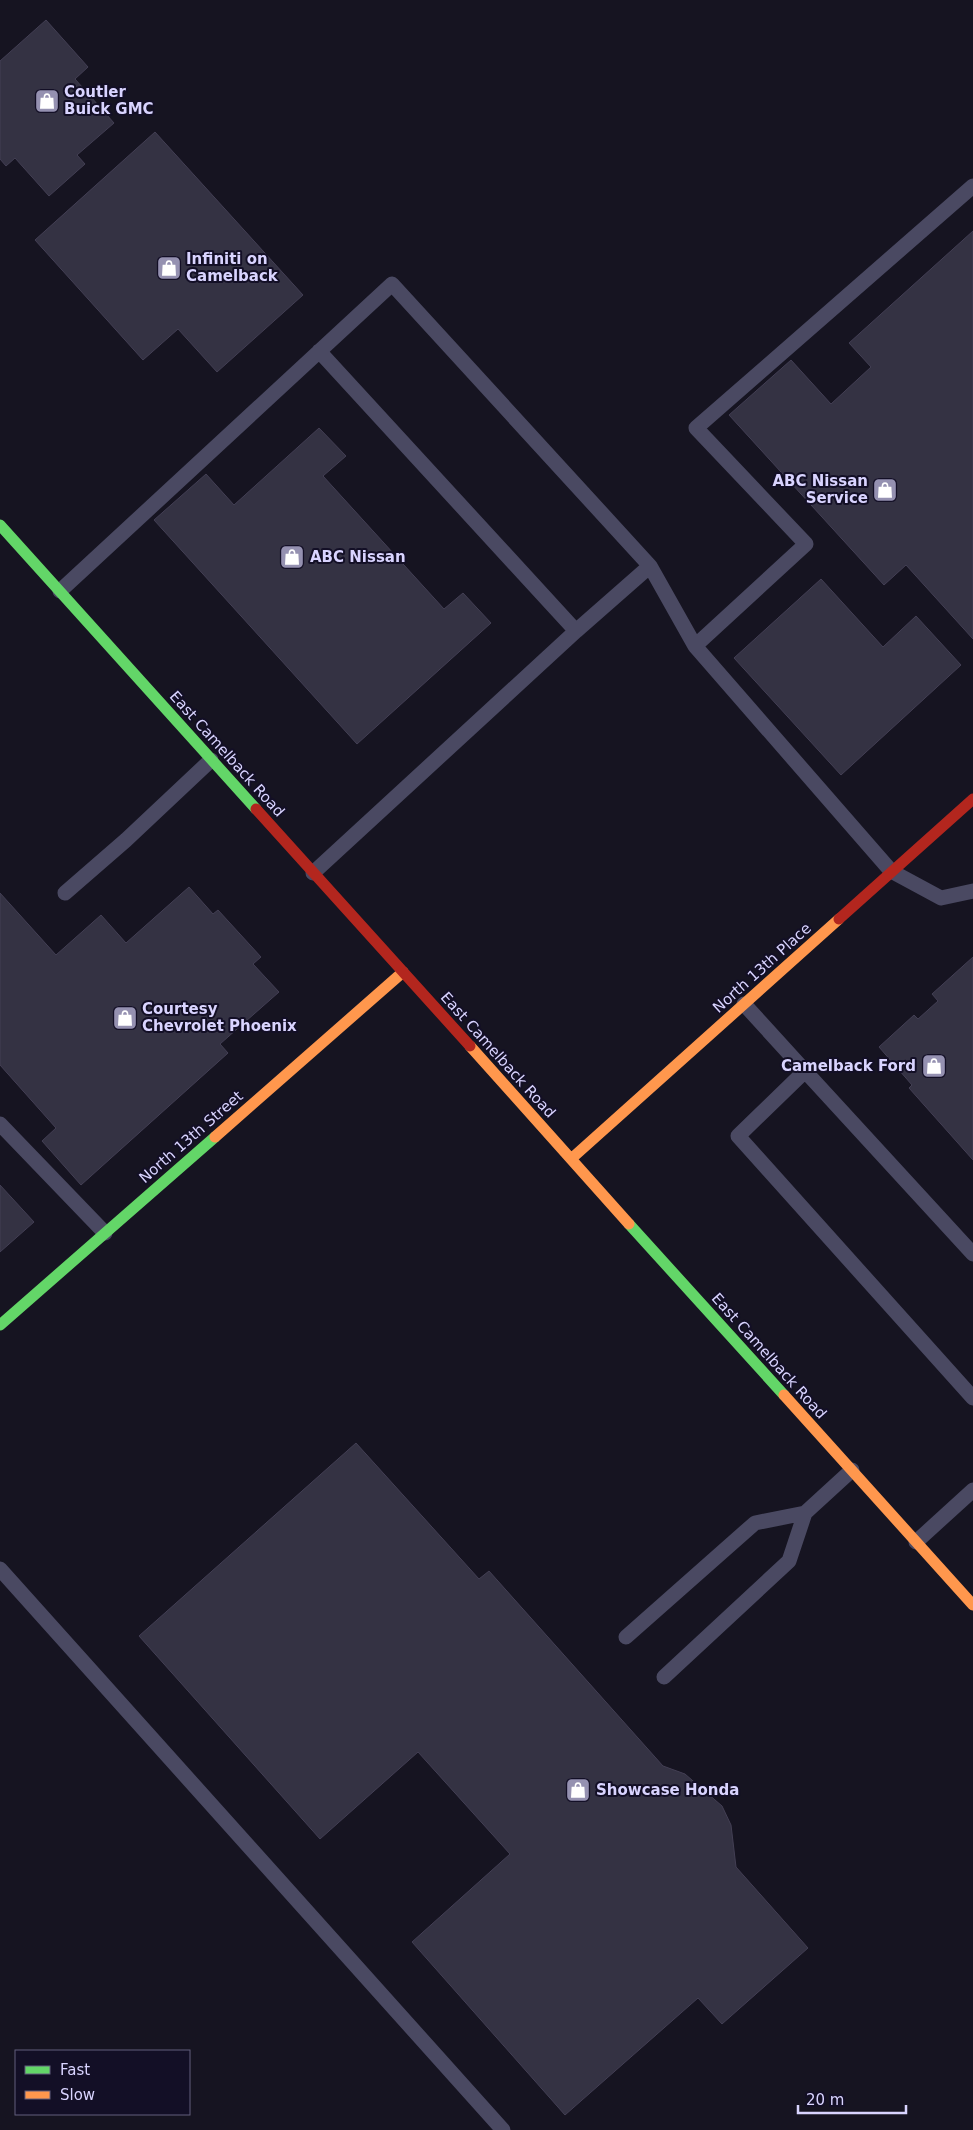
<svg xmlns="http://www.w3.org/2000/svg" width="973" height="2130" viewBox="0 0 973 2130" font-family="'DejaVu Sans',sans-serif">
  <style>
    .building { fill: #343243; stroke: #433f54 }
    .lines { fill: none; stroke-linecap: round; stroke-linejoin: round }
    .lane { stroke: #4a4962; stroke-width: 15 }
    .fast { stroke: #63d668; stroke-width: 11 }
    .slow { stroke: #ff974d; stroke-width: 11 }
    .jam { stroke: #b3261e; stroke-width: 11 }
    .labels { text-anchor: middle; stroke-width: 4; stroke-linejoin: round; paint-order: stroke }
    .poi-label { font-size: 15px; font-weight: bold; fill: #d9d4ff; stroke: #130f26; text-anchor: start }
    .street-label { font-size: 15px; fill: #d9d4ff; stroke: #130f26 }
  </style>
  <rect width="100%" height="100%" fill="#161421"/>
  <path class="building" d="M46,20L88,67L75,79L114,123L77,155L85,164L49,196L15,158L6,166L0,159V61Z
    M155,132L303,295L217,372L178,329L143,360L35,240Z
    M973,231V639L906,565L884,585L729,415L791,360L831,404L871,367L849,343Z
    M319,428L346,456L323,476L444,609L463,593L491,623L357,744L154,520L206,474L234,505Z
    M821,579L883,647L916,616L961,665L841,775L734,658Z
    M189,887L213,914L218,910L261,957L253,964L279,992L220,1044L228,1053L81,1185L42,1141L56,1128L0,1065V893L56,955L101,915L126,943Z
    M973,957V1160L909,1088L912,1085L879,1047L914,1015L918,1019L938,1001L932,994Z
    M0,1185L34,1222L0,1252Z
    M356,1443L479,1579L489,1571L663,1766L685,1774L722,1806L731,1825L736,1867L808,1948L722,2024L698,1998L565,2115L412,1942L510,1854L418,1752L320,1839L139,1636Z"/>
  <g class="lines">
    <path class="lane" d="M973,186L696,428L806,544L695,646L891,871L941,898L973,891
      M319,351L576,631
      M650,566L695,646
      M60,591L392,284L650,566L576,631L313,873
      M65,893L126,840L211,760
      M744,1004L805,1071L738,1136L973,1398
      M805,1071L973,1254
      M0,1124L105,1233
      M916,1542L973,1490
      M0,1569L503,2130
      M626,1637L755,1523L805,1513
      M664,1677L789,1561L805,1513L852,1470"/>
    <path class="fast" d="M0,525L256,809
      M629,1224L784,1395
      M0,1325L215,1137"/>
    <path class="slow" d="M470,1046L629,1224
      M215,1137L403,972
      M571,1159L839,919
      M784,1395L973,1605"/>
    <path class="jam" d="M256,809L470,1046
      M839,919L973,799"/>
  </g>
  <defs>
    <symbol id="shop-square" viewBox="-11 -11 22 22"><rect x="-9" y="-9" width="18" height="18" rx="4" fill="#9591b1" stroke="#130f26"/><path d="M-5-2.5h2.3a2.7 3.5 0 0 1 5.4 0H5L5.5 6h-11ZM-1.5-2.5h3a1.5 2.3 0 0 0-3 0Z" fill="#fff"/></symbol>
  </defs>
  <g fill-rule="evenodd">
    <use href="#shop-square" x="33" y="87" width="28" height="28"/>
    <use href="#shop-square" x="155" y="254" width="28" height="28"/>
    <use href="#shop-square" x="871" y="476" width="28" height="28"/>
    <use href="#shop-square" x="278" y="543" width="28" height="28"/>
    <use href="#shop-square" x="111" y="1004" width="28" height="28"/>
    <use href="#shop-square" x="920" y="1052" width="28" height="28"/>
    <use href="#shop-square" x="564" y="1776" width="28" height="28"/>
  </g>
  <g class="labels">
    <g class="poi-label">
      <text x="64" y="97">Coutler<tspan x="64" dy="17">Buick GMC</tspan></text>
      <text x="186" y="264">Infiniti on<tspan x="186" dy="17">Camelback</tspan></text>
      <text x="868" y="486" text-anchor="end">ABC Nissan<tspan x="868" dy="17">Service</tspan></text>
      <text x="310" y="562">ABC Nissan</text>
      <text x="142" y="1014">Courtesy<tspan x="142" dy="17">Chevrolet Phoenix</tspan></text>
      <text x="916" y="1071" text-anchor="end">Camelback Ford</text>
      <text x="596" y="1795">Showcase Honda</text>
    </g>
    <g class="street-label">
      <text transform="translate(227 754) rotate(48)" y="5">East Camelback Road</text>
      <text transform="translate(762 968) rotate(-42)" y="5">North 13th Place</text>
      <text transform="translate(498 1055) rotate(48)" y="5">East Camelback Road</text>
      <text transform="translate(191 1137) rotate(-41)" y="5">North 13th Street</text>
      <text transform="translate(769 1356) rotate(48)" y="5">East Camelback Road</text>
    </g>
  </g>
  <rect x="15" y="2050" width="175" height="65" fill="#130f26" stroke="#625e7d"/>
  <rect x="25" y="2066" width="25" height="8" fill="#63d668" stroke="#625e7d"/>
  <text x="60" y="2075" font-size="15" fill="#d9d4ff">Fast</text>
  <rect x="25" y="2091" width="25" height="8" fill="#ff974d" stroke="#625e7d"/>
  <text x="60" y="2100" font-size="15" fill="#d9d4ff">Slow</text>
  <path d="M798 2105v8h108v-8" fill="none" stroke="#d9d4ff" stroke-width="2.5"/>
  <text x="806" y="2105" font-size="15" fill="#d9d4ff" stroke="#130f26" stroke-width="4" paint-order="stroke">20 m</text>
</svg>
